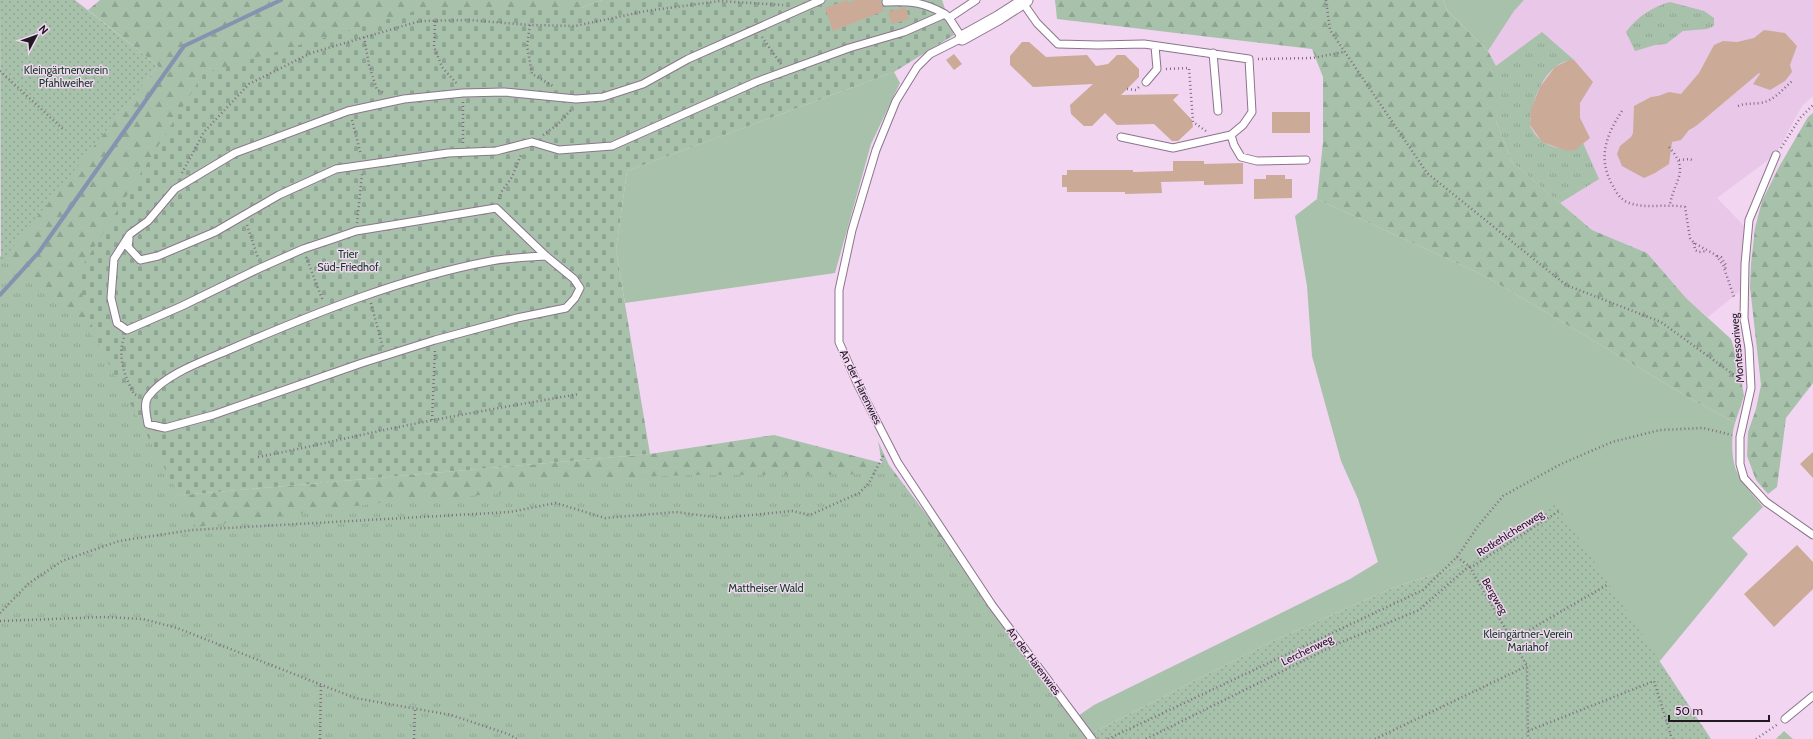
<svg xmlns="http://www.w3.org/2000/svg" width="1813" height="739" viewBox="0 0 1813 739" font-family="Cabin,sans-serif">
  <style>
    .built { fill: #e8c7e8 }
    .grass { fill: #a7c1ab }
    .forest { fill: url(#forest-firs) }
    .cemetery { fill: url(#cemetery-stones) }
    .park { fill: url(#park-tufts) }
    .garden { fill: url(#garden-dots) }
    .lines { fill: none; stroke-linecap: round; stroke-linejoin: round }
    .stream { stroke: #8593b0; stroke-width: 4 }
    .building { fill: #cbab97 }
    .lane-casing { stroke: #8d748d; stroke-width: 9 }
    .street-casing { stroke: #8d748d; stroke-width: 15 }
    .path { stroke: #806e80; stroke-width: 2.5; stroke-dasharray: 1 3; stroke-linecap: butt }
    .lane { stroke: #fff; stroke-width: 7 }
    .street { stroke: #fff; stroke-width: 13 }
    .labels { text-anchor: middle; stroke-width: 3; stroke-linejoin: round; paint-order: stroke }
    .park-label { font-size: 11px; fill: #0c3d1d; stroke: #f1d5f1 }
    .street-label { font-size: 11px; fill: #221822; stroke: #f1d5f1 }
  </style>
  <defs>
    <pattern id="forest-firs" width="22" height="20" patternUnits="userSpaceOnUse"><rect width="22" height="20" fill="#a7c1ab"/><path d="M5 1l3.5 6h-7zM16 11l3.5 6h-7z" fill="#8fa593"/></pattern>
    <pattern id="cemetery-stones" width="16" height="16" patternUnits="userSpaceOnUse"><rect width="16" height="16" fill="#a7c1ab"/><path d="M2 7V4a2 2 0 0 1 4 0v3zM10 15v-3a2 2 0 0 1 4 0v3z" fill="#8fa593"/></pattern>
    <pattern id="park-tufts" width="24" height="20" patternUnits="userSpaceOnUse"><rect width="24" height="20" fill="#a7c1ab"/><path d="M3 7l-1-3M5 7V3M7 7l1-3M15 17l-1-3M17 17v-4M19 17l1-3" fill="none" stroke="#8fa593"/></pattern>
    <pattern id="garden-dots" width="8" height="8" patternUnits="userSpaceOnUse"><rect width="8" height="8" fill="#a7c1ab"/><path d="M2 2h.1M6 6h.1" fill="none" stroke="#8fa593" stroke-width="1.8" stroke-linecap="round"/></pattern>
  </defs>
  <rect width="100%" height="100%" fill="#f1d5f1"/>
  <path class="built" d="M1524,0H1813V96L1802,106L1776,154L1717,198L1746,228L1740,291L1708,317L1686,298L1647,253L1592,230L1512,162L1496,66L1488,51L1514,11Z"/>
  <path class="grass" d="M1443,0H1524L1514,11L1488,51L1447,10Z
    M894,72L900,83L871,144L835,273L625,303L616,250L627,171Z
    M1317,199L1485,276L1688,397L1735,423C1731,435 1731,460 1737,472C1743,484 1754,496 1763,507L1732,538L1748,554L1659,662L1556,505L1467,563L1390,589L1271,642L1092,733L1078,716L1094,705L1350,579L1378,562L1358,499L1341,461L1312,356L1307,286L1295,216Z"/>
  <path class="forest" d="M100,0H602L582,8L148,498L650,454L774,435L889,465L1096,739H0V261L158,66L88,10Z
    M1055,0H1443L1447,10L1488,51L1496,66V121L1512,162L1592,230L1647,253L1686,298L1731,339L1738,361L1744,396L1735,423L1688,397L1485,276L1317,199L1323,142V77L1312,49L1057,19Z
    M1813,113V383L1786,418L1777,487L1768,494L1756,480L1747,456L1748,432L1756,409L1761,385L1750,287L1751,264L1755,228L1762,201L1779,167L1808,117Z
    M1784,731L1793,739H1776Z"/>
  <path class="cemetery" d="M602,0H942L954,35L894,72L627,171L616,250L650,454L148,498L76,276L204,73L429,7L582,8Z"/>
  <path class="park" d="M1670,2L1704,11L1714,18V26L1707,29L1683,31L1666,44L1655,45L1635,51L1626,32C1637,17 1652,7 1670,2Z
    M1542,32L1574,60C1546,60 1530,102 1530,126C1541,146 1552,147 1573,151L1583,143L1599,179L1560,203L1512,162L1496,121V66Z
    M0,256L55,300L77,314L102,351L196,527L379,503L519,492L518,481L692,475L884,474L878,441L893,474L936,535L1004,621L1089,739H0Z"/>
  <path class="garden" d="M0,0H75L158,66L1,262Z
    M1556,504L1711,739H1096L1092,733L1271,642L1390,589L1467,563Z"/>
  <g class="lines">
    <path class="stream" d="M0,295L39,252L184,46L281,0"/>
  </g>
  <path class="building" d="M847,0L848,3L855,0H880L884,11L833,31L825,8Z
    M906,7L909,19L892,24L888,12Z
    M1764,30L1785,33L1797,46L1790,65L1792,72L1785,81L1770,90L1753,84L1760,74L1759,73L1696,126L1689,130L1681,140L1672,142L1669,164L1655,173L1644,178L1622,166L1617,154L1620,146L1631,137L1633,133L1634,106L1651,97L1658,96L1669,92L1681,94L1699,73L1714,45L1723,41L1737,42L1754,38Z
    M1022,42H1029L1046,57L1087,55L1096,66L1108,64L1117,55H1125L1139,69V77L1121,95L1179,94L1173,100L1192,120L1193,127L1178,141H1172L1154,124L1117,125L1105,113L1092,126H1084L1071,114L1070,105L1093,84L1033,87L1010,65V56Z
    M954,54L962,64L954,70L946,60Z
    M1569,60H1574L1593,82L1580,103V118L1590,138L1574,151L1564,150L1542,142L1530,125L1531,109L1540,87L1555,67Z
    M1272,112H1310V133H1272Z
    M1173,161H1204V164L1243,163V184L1204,185V181L1161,182L1162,193L1125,194V192H1067V187H1062V175H1067V170H1133V172L1173,171Z
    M1266,175H1285V179H1292V198L1254,199V179H1266Z
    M1813,452V478L1800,464Z
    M1797,545L1813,562V589L1774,627L1744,594Z"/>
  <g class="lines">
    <defs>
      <path id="lane" d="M976,0L949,18L962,38L930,54L917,67L896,101L876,150L852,230L839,290V342L858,385L898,463L992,605L1092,739
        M886,2C911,1 923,2 945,14
        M1023,3L1037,23L1058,44L1098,45L1144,44L1249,59L1252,112L1243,125L1231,135L1173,148L1121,137
        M1213,53L1218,111
        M1146,82L1157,69L1155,46
        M1231,135L1234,145L1241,157L1257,161L1306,160
        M1776,155L1749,220L1745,264L1744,318L1749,348L1751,388L1740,437V464L1744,478L1766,502L1813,535
        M129,239L128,247L140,260L158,256L215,232L279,195L336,169L448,153L496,151L532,142L559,150L612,146L756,82L849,48L904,32L945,14L949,18
        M546,256C528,257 509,258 491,261C401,278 315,313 231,349C206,360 164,374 148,397C143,404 147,416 148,424L165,428L213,415L362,363L435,340L517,318L566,308L575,298L580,288L574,279L546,256L496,208L356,231L333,239L303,249L260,268L182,306L127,330L117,323L111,298L114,259L130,234L148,221L175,189L235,153L348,111L404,99L463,93L504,92L576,99L603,97L643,84L688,59L821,0
        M1785,719L1813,696"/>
      <path id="street" d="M962,38L998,18L1026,0"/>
    </defs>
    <use href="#lane" class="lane-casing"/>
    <use href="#street" class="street-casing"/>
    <path class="path" d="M1326,0L1330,30L1427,173L1566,285L1661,322L1741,380
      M435,21L434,47L442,67L458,85
      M530,25L527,46L532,74L553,86
      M364,37L369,65L377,90L385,93
      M762,37L781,64
      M1258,59L1313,58L1344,52
      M1166,69L1189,68L1193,122L1206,131
      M0,71L64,130
      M1127,89L1136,90L1139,87
      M1738,106C1746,103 1752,104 1760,103C1774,101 1782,90 1792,81
      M1622,111C1606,135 1597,159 1613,186C1616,192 1620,199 1627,202C1646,210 1666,203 1685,207L1690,238L1694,243L1716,255L1723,265L1734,297
      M352,120L361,155
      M543,135L557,125L572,109
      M463,143V102
      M1669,147C1691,172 1674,179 1670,205
      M1781,148L1800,118L1813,105
      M1679,160L1690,159L1694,161
      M182,173L204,132L249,84L311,53L420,21L470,20L530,25L575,26L646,11L720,1L783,5
      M499,199L502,191L512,177L521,155
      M357,223L362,174
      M247,225L258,258
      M1694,243L1695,250L1699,252L1707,251
      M1717,256L1721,257L1726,265L1725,271
      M306,257L323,301
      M371,303L383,348
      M124,338C117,357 125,377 134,394L139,396
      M432,420L435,349
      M258,457C296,450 333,441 370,433C440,418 510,406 579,394
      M1457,557L1469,566L1527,666L1528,739
      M1470,568L1559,511
      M0,613L28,584L62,561L119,541L192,530L510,512L556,503L605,518L676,512L722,518L792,511L810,515L859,493L869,483L883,456
      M0,621L105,617L143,619L177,628L355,698L451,715L508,734L517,739
      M1512,640L1607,585
      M1528,731L1654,681L1672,739
      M320,739L321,685
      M414,739L415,709
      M1108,739L1423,590L1457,557L1478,526L1503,496L1561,464L1612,442L1660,430L1703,428L1732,435
      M1146,739L1337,644L1419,610L1469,566
      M1375,739L1527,666
      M1756,739L1778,724"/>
    <use href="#lane" class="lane"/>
    <use href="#street" class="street"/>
  </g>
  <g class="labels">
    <g class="park-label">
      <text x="66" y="74">Kleingärtnerverein<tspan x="66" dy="13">Pfahlweiher</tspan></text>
      <text x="348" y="258">Trier<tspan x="348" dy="13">Süd-Friedhof</tspan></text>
      <text x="766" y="592">Mattheiser Wald</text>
      <text x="1528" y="638">Kleingärtner-Verein<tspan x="1528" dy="13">Mariahof</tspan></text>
    </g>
    <g class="street-label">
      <text transform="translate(1737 348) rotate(-95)" y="4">Montessoriweg</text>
      <text transform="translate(861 387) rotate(64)" y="4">An der Härenwies</text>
      <text transform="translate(1510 533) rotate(-32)" y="4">Rotkehlchenweg</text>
      <text transform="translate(1495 596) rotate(60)" y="4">Bergweg</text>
      <text transform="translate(1307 650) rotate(-26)" y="4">Lerchenweg</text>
      <text transform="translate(1034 661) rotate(53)" y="4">An der Härenwies</text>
    </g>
  </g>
  <g transform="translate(36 36) rotate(49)" stroke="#f1d5f1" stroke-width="3" paint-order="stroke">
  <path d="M0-3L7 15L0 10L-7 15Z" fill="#221822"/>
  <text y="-6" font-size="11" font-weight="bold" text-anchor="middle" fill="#221822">N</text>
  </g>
  <path d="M1669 715v6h100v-6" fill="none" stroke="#221822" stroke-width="2"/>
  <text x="1675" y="715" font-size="12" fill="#221822" stroke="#f1d5f1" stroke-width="3" paint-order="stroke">50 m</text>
</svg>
